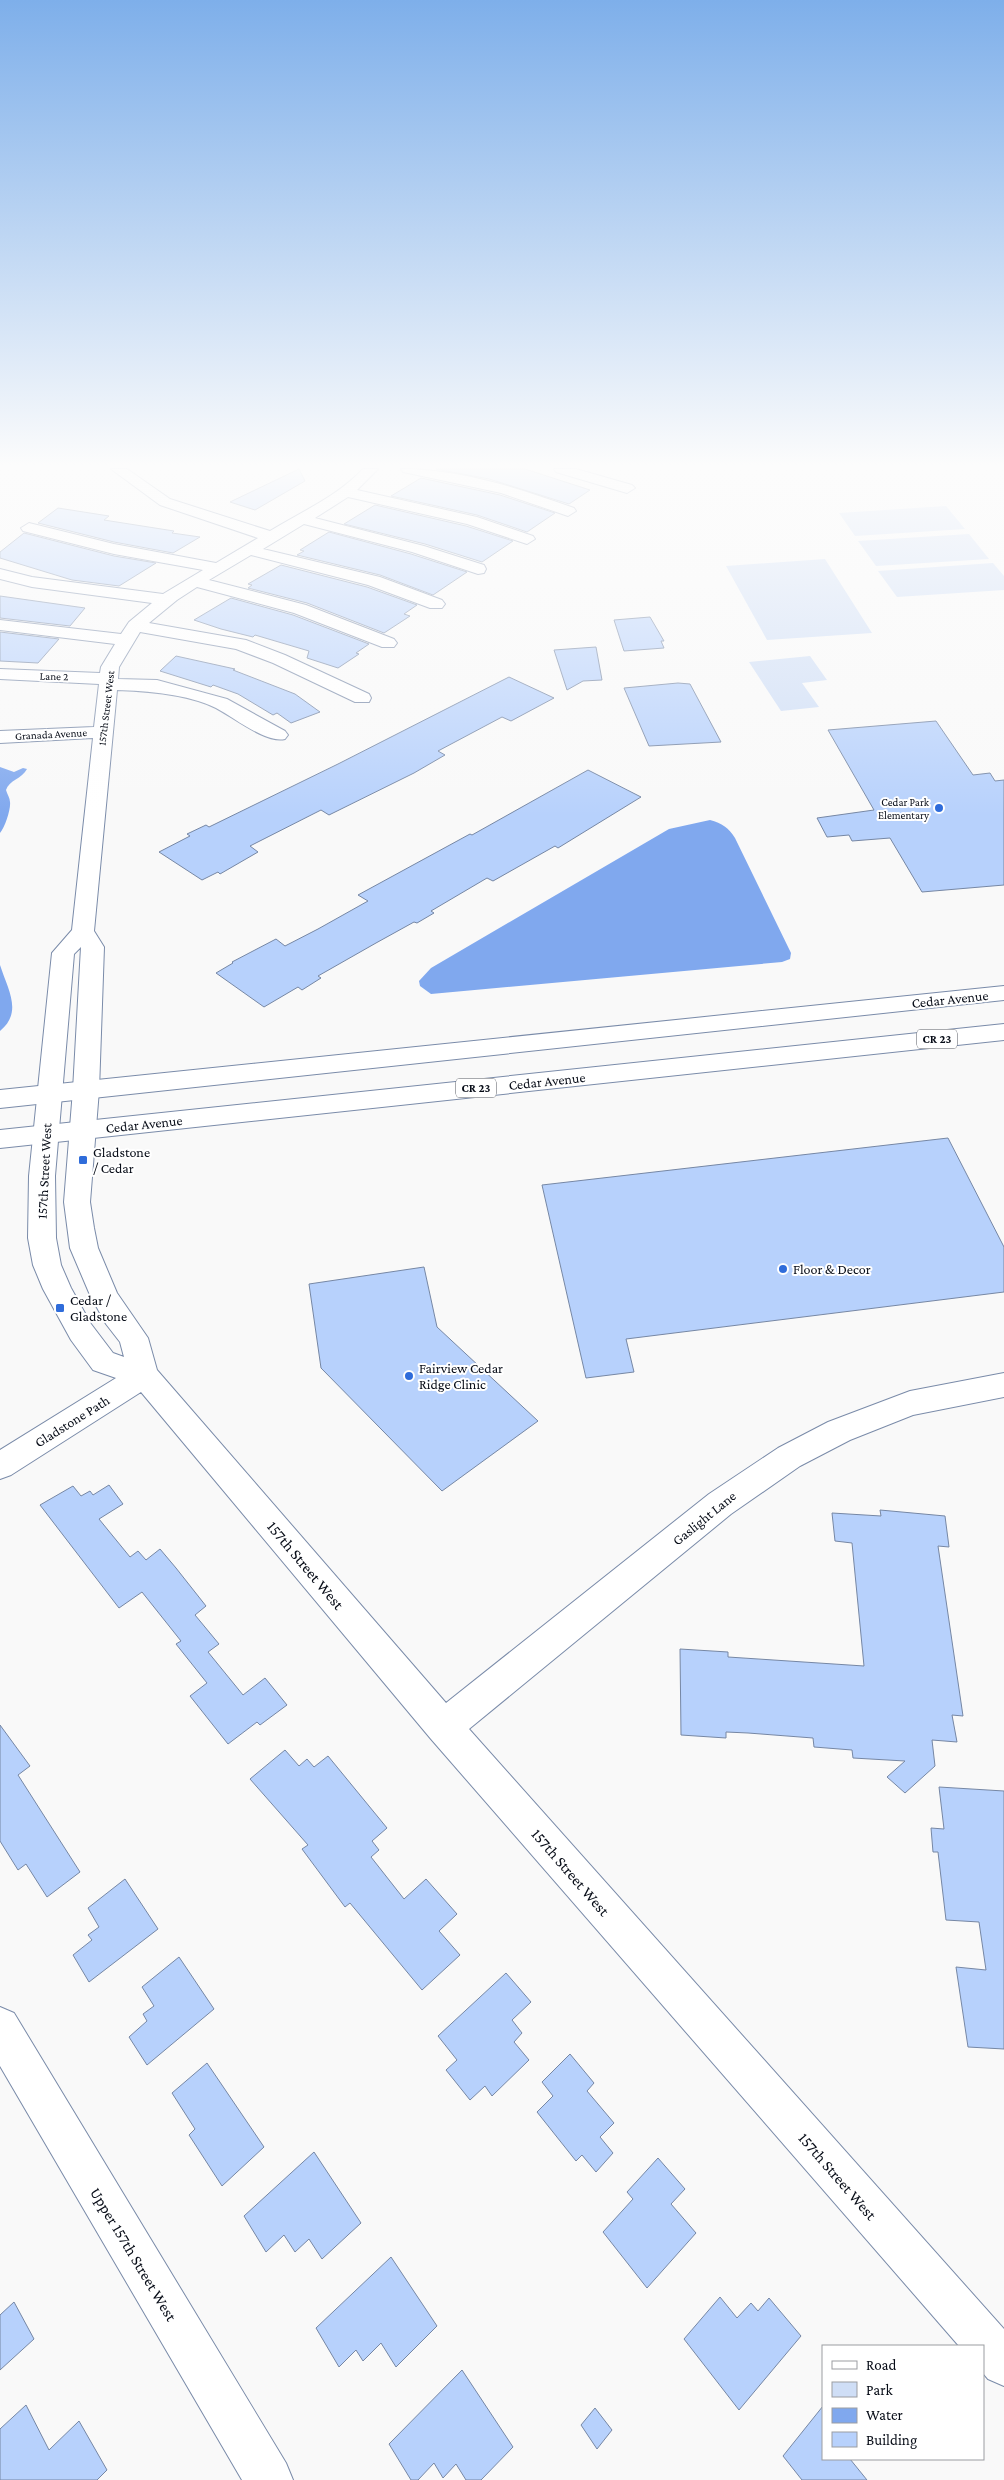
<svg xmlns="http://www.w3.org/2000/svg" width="1004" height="2480" viewBox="0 0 1004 2480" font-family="'Crimson Pro',serif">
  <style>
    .green { fill: #cfdef6 }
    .water { fill: #80a8ee }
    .building { fill: #b7d1fc; stroke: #7687a4 }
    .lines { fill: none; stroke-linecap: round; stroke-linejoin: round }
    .minor-casing { stroke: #7a8ba9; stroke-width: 2 }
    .major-casing { stroke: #7a8ba9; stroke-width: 2 }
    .minor { fill: #fff; fill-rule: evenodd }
    .major { fill: #fff; fill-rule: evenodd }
    .poi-dot { fill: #2f6cda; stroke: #fff; stroke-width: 2 }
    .labels { text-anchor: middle; stroke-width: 4; stroke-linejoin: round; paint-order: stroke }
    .far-street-label { font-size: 11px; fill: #060b16; stroke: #fff }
    .far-poi-label { font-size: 11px; fill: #060b16; stroke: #fff; text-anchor: end }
    .shield { fill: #fff; stroke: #51545c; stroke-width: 1 }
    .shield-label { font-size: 12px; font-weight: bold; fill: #060b16 }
    .street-label { font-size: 14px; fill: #060b16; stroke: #fff }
    .poi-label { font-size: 14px; fill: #060b16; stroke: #fff; text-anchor: start }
    .near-street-label { font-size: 16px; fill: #060b16; stroke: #fff }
  </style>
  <rect width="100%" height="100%" fill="#f9f9f9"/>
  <path class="green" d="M946,506L965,529L855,536L839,513Z
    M969,534L989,559L876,566L858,541Z
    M825,559L872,633L767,640L726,566Z
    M993,563L1004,576V590L897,597L878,571Z
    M810,656L827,680L802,683L819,707L781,711L749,662Z"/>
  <path class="water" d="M0,767L14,772L23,768L27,769C22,779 9,780 6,790C7,794 10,798 10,802C11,809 5,827 0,833Z
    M710,820C722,823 729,828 735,838L791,953L790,959L782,962L431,994L420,986L419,981L431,968L669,829Z
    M0,965C8,990 23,1012 0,1031Z"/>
  <path class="building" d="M299,469L305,481L255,510L230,502Z
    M436,469H525L590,490L569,504L489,479Z
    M421,478L500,495L555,513L527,532L477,515L391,496Z
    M375,505L466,526L513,541L482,562L425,544L344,524Z
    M58,508L109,516L104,520L174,531L172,533L200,537L173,553L114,542L38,523Z
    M329,532L411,554L467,572L433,595L380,575L297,555L304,551L300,550Z
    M24,533L114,556L156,563L119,586L72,580L0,558V552Z
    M281,565L367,587L417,605L404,614L410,616L384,633L307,603L248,588L252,585L248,584Z
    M0,596L85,608L70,626L0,618Z
    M231,598L293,615L369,644L356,653L359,654L338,668L307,658L309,651L255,635L253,637L221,629L194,620Z
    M650,617L664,641H661L664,648L624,651L614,620Z
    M0,632L59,639L38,663L0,661Z
    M596,647L602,680L583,681L567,690L554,650Z
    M176,656L235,669L233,670L295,694L320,712L291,723L277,713L273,715L238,694L213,685L211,687L160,671Z
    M509,677L554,698L511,721L502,717L438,751L445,755L414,773L329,815L321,810L250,846L258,852L220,874L218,872L202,880L159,852L190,836L187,834L206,825L209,827L338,764Z
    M678,683L690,684L721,742L649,746L624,688Z
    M936,721L973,775L990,773L995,781L1004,780V885L922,892L890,838L852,841L849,835L827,837L817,818L874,810L828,730Z
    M588,770L641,797L558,848L555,846L493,881L487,878L431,911L434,913L417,923L414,922L376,943L318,976L321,978L302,990L298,987L264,1007L216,973L233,963L232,962L276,939L285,946L318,929L368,901L358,895L470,834L472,835Z
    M948,1138L1004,1247V1292L626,1339L634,1372L586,1378L542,1185Z
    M424,1267L437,1327L538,1421L442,1491L321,1368L309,1284Z
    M109,1485L123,1504L99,1519L130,1557L138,1551L146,1560L160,1549L176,1568L206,1606L195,1615L219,1644L208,1652L243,1695L265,1678L287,1705L260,1725L257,1722L228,1744L190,1696L207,1683L176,1644L181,1641L142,1592L119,1608L40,1505L73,1486L81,1496L90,1491L93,1495Z
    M880,1510L945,1516L949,1547L938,1546L963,1716L952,1715L957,1742L932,1740L935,1766L905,1793L887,1777L905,1761L853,1758L852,1750L814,1747L813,1738L748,1733L726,1732V1738L681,1735L680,1649L728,1652V1657L864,1666L852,1543L835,1541L832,1513L881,1516Z
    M0,1725L30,1766L18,1775L80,1872L47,1897L26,1864L18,1870L0,1841Z
    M285,1750L299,1766L307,1759L314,1767L328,1756L387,1828L372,1841L379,1850L371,1857L404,1899L426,1879L457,1914L439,1931L460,1955L422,1990L350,1903L345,1907L302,1849L308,1845L250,1779Z
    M939,1787L1004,1791V2049L968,2047L956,1967L986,1970L979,1922L946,1920L938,1852H933L931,1828L944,1829Z
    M125,1879L158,1929L89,1982L73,1955L92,1940L88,1935L99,1927L88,1908Z
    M179,1957L214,2009L147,2065L129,2037L147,2021L143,2014L154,2006L142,1987Z
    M506,1973L531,2002L512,2020L522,2033L514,2042L529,2060L492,2096L485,2086L470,2100L446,2070L457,2060L438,2036Z
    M570,2054L594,2083L587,2091L614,2123L600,2137L613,2153L596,2172L582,2155L576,2161L537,2112L553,2096L542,2082Z
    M207,2063L264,2147L222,2186L189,2135L195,2129L172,2093Z
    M314,2152L361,2223L322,2259L309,2239L295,2252L284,2235L266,2252L244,2216Z
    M658,2158L685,2189L671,2204L696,2233L647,2288L603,2232L633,2199L627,2192Z
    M391,2257L437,2326L396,2367L381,2343L363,2361L356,2350L339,2367L316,2328Z
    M720,2297L737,2318L751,2303L758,2311L769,2298L801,2336L739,2410L684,2339Z
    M14,2302L34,2339L0,2370V2315Z
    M462,2370L513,2447L481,2480H466L456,2464L443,2478L434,2463L418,2480H411L389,2444Z
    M26,2405L49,2450L79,2421L107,2470L97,2480H0V2429Z
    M823,2406V2459H850L867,2480H802L783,2456Z
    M595,2408L612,2430L597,2449L581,2425Z"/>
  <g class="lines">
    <defs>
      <path id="minor" d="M111,469H127L170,499L270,531C301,512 338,496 363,469H378L357,490L477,517L533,536L535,539L527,544L467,524L348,497L315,518L424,546L484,565L486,569L484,573L478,574L412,552L304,524L263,549L380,577L442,600L445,604L442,608H430L368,585L251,555L209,580L306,605L394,639L397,643L394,647H382L294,613L197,587L177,600L149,623L246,640L285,655L369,694L371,698L369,702H355L273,663L236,649L140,632L119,667L118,679L157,680L227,699L285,731L288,735L285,739C267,744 233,717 216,708C188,694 147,691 117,690L94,931L104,947L99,1090L90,1202L94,1228L98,1248L117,1293L148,1338L157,1370L446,1703L709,1494L778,1448L828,1422L910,1391L1004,1373V1397L913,1415L850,1440L800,1466L731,1514L469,1729L1004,2329V2386L988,2379L983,2373V2346H959L431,1739L141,1392L11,1475L0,1479V1450L116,1378L93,1370L71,1340L43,1289L33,1265L28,1238L29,1176L52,953L72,930L93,738L0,743V731L94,727L99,684L0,679V669L100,673L101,667L115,644L0,630V620L121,634L129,622L152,603L32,587L0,579V569L32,577L163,594L203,570L114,554L23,531L21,528L29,523L114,544L216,563L258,538L160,505ZM81,947L73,1090L64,1202L70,1248L90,1295L106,1324L120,1342L124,1357L113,1353L91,1324L71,1288L61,1265L56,1238L55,1176L74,954Z
        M401,469C460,469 518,488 574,508L576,511L568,516L501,493L408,473L403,472Z
        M554,469H576L632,485L635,488L627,493L556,472Z
        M0,2007L14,2013L286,2463L293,2480H242L0,2066Z"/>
      <path id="major" d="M1004,986V1000L0,1108V1090Z
        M1004,1024V1040L0,1148V1130Z"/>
    </defs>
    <use href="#minor" class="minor-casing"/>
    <use href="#major" class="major-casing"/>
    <use href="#minor" class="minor"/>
    <use href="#major" class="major"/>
  </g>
  <linearGradient id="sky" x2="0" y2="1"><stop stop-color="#7eafea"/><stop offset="0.57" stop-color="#fcfcfc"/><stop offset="1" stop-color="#fcfcfc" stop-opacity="0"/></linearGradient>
  <rect width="1004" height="816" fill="url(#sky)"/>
  <g class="poi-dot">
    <circle cx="939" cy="808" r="5"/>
    <rect x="78" y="1155" width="10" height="10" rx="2.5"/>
    <circle cx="783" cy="1269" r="5"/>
    <rect x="55" y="1303" width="10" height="10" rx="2.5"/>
    <circle cx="409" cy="1376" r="5"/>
  </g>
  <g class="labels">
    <g class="far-street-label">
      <text transform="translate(54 676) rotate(2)" y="4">Lane 2</text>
      <text transform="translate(106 708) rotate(-83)" y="4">157th Street West</text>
      <text transform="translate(51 734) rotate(-3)" y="4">Granada Avenue</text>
    </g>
    <g class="far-poi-label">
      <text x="929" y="806">Cedar Park<tspan x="929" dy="13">Elementary</tspan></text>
    </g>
    <g class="shield">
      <rect x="917" y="1029.5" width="40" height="19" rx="4"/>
      <rect x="456" y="1078.5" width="40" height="19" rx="4"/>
    </g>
    <g class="shield-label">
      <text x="937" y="1043">CR 23</text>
      <text x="476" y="1092">CR 23</text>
    </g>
    <g class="street-label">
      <text transform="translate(950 999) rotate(-6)" y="5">Cedar Avenue</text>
      <text transform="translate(547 1081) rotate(-6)" y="5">Cedar Avenue</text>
      <text transform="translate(144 1124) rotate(-6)" y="5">Cedar Avenue</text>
      <text transform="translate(44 1171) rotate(-87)" y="5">157th Street West</text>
      <text transform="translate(72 1421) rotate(-32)" y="5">Gladstone Path</text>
      <text transform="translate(704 1518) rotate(-39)" y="5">Gaslight Lane</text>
    </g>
    <g class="poi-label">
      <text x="93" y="1157">Gladstone<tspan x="93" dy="16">/ Cedar</tspan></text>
      <text x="793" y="1274">Floor &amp; Decor</text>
      <text x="70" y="1305">Cedar /<tspan x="70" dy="16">Gladstone</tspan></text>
      <text x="419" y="1373">Fairview Cedar<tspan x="419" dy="16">Ridge Clinic</tspan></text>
    </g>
    <g class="near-street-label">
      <text transform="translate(306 1565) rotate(50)" y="6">157th Street West</text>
      <text transform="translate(571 1872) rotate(49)" y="6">157th Street West</text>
      <text transform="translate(838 2176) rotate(49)" y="6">157th Street West</text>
      <text transform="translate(134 2254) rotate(59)" y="6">Upper 157th Street West</text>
    </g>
  </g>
  <rect x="822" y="2345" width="162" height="115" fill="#ffffff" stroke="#9b9da2"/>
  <rect x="832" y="2361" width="25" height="8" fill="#ffffff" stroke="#9b9da2"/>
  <text x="866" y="2370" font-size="15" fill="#060b16">Road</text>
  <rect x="832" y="2382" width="25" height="15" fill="#cfdef6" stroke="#9b9da2"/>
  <text x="866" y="2395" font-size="15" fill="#060b16">Park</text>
  <rect x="832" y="2408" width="25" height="15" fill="#80a8ee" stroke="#9b9da2"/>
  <text x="866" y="2420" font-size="15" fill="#060b16">Water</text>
  <rect x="832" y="2432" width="25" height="15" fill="#b7d1fc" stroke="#9b9da2"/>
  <text x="866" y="2445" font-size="15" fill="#060b16">Building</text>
</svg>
